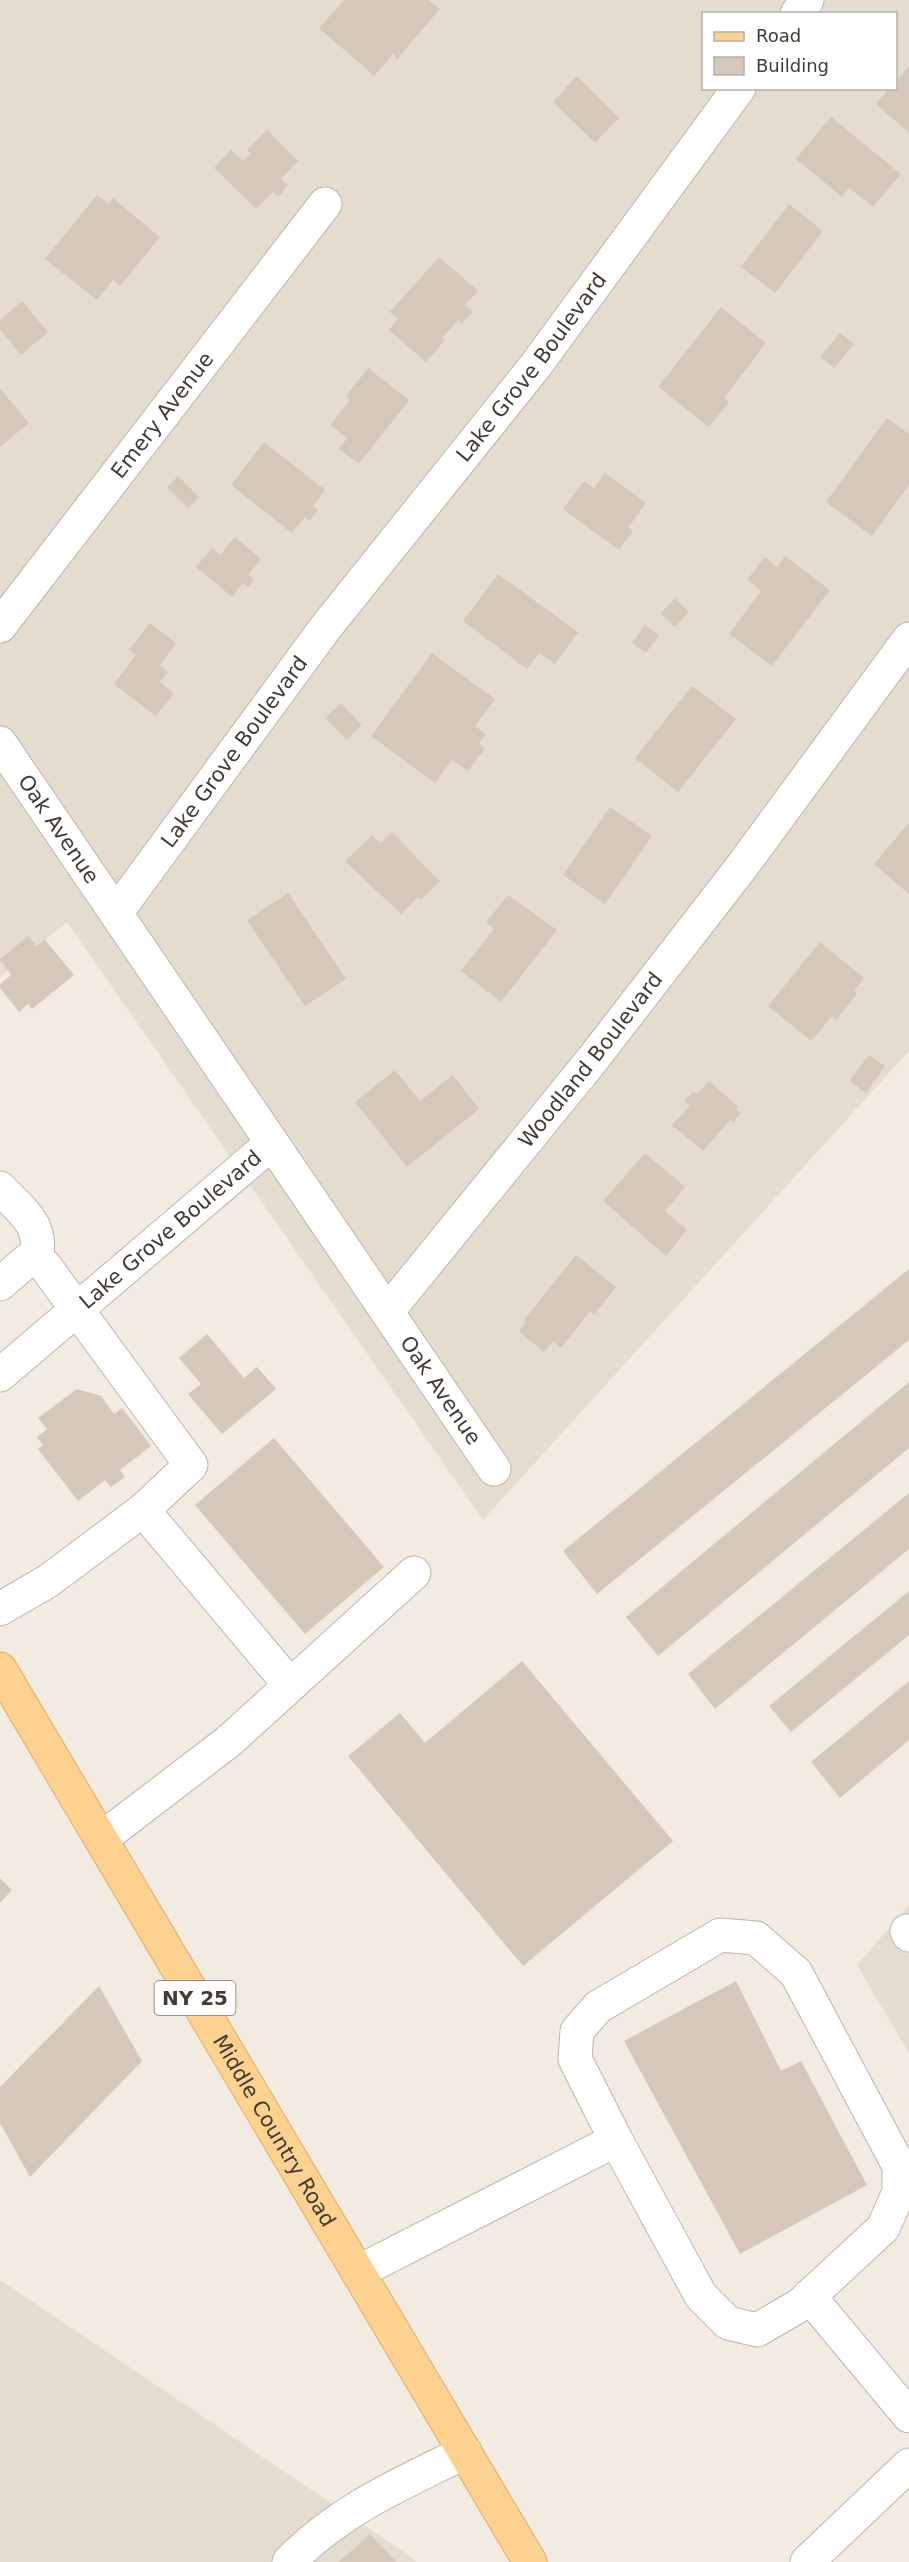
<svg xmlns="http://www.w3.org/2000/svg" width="909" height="2562" viewBox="0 0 909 2562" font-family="'DejaVu Sans',sans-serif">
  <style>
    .residential { fill: #e5dcd0; fill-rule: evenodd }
    .building { fill: #d5c8bb }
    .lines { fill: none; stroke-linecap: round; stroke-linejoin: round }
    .minor-casing { stroke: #bfb4a8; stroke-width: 35 }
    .major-casing { stroke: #e2ab5f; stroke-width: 35 }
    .minor { stroke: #fff; stroke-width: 33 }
    .major { stroke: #fdd18f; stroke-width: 33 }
    .labels { text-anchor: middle; stroke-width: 6; stroke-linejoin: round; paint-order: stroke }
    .shield { fill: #fff; stroke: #7b7570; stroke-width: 1.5 }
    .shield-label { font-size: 20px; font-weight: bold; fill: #423a33 }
    .street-label { font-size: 21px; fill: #423a33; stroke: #fff }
  </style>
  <rect width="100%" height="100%" fill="#f1ebe2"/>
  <path class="residential" d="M0,0H909V1051L483,1520L67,922L0,977ZM704,14H896V88H704Z
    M909,1905V2053L857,1965Z
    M0,2280L414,2559L416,2562H0Z"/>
  <path class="building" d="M344,0H429L440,9L397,59L393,54L374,76L319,28Z
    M909,66V133L876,104L889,88H896V81Z
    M577,76L619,118L595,143L553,102Z
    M831,117L901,174L873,207L849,188L842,197L796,159Z
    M267,130L298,161L281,179L288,185L278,197L273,192L256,209L214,168L231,150L243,161L251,154L247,150Z
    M97,195L109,204L113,198L160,237L120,286L113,280L97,300L45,259Z
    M789,204L823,231L775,293L741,267Z
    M439,257L478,291L465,305L473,312L462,324L458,320L442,338L445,340L426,362L389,330L398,319L390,312Z
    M22,301L48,332L21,355L0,329V320Z
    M721,307L766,343L724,398L729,402L709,427L658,387Z
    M840,333L854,344L834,368L820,357Z
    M368,368L409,400L359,464L339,449L347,438L330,425L350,400L346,396Z
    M0,389L29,423L0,447Z
    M887,418L909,434V485L872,536L826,502Z
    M264,442L325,490L313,506L318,510L309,521L305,517L292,533L231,485Z
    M605,473L646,503L628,528L633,531L619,550L563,509L584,481L594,488Z
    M178,476L199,497L188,508L167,487Z
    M235,537L261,559L249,574L254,580L248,587L243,583L232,597L196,567L212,548L220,555Z
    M785,556L830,590L772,666L729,634L761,591L747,580L765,557L777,567Z
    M498,574L578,632L555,664L539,653L527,669L463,621Z
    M675,598L689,612L675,627L661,613Z
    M150,623L176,643L160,665L168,672L160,682L174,693L156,716L114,684L136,655L129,650Z
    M645,625L659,635L646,653L632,643Z
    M432,653L495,699L475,726L486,734L479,743L485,748L468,771L452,760L435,783L371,736Z
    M692,686L736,719L678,792L635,758Z
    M341,703L362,725L347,740L325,718Z
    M610,807L652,836L605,904L563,875Z
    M909,823V894L874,864Z
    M392,832L440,881L421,900L418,897L401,914L345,861L372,835L381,843Z
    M288,893L346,979L305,1006L247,920Z
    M508,895L557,930L501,1002L461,971L494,929L486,922Z
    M28,936L36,946L45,940L74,975L32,1009L28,1004L19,1012L0,988V984L11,975L0,959Z
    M820,942L864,978L854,991L857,994L836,1020L832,1016L811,1041L768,1006Z
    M869,1055L885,1066L866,1093L849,1081Z
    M395,1070L420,1101L453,1075L479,1109L407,1167L355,1102Z
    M709,1081L738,1106L736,1109L741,1113L733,1122L730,1120L703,1151L672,1125L690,1106L684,1101L694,1091L697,1094Z
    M645,1153L685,1187L665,1211L687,1230L666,1256L603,1201Z
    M576,1255L616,1287L594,1315L590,1311L561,1348L553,1342L544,1352L519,1332L526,1322L524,1320Z
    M909,1269V1340L597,1594L563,1551Z
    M207,1334L244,1378L257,1367L276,1389L222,1434L188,1394L201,1384L179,1358Z
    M909,1382V1448L658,1656L626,1617Z
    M77,1389L101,1396L114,1414L122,1408L151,1446L120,1470L125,1477L111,1487L105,1480L78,1501L38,1449L43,1445L37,1437L47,1429L38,1418Z
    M274,1438L384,1567L305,1634L195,1505Z
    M909,1493V1549L715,1709L688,1674Z
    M909,1591V1635L791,1732L769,1706Z
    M522,1661L673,1841L523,1966L348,1756L400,1713L425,1743Z
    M909,1681V1740L840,1798L811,1762Z
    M0,1878L12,1890L0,1903Z
    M736,1981L781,2071L801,2061L867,2185L740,2254L624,2041Z
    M99,1986L142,2061L30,2177L0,2123V2087Z
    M370,2534L396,2562H339Z"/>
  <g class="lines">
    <defs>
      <g id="minor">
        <path d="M797,14L807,0"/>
        <path id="s1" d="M0,626L325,204"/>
        <path id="s2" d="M0,743L494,1469"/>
        <path id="s3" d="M116,913L326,627L536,365L739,88"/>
        <path d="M0,1188C22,1212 44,1224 36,1259"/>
        <path d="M0,1284L29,1259H36L45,1266L191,1465L143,1510"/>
        <path id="s4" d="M387,1312L592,1060L743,865L909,639"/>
        <path id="s5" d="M0,1375L272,1143"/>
        <path d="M0,1609L48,1581L143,1510L290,1685"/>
        <path d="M101,1839L229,1741L414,1573"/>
        <path d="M907,1931L909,1935"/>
        <path d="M358,2272L616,2140L575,2059L577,2031L598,2007L720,1935L756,1938L796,1973L899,2166V2192L883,2228L800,2305L757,2330L728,2323L701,2296L616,2140"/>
        <path d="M809,2296L909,2416"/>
        <path d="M289,2562C339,2510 401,2484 465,2452"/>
        <path d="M807,2562L909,2465"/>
      </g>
      <g id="major">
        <path id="s6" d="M0,1669L530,2562"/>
      </g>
    </defs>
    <use href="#minor" class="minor-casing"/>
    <use href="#major" class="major-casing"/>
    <use href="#minor" class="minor"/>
    <use href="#major" class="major"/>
  </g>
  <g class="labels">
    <rect class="shield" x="154.5" y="1981" width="81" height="34" rx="4.5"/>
    <g class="shield-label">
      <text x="195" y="2005">NY 25</text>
    </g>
    <g class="street-label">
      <text dy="7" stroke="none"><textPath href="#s3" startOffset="686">Lake Grove Boulevard</textPath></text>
      <text dy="7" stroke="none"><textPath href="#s1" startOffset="266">Emery Avenue</textPath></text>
      <text dy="7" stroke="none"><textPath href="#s3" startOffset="200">Lake Grove Boulevard</textPath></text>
      <text dy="7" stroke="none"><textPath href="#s2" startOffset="104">Oak Avenue</textPath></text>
      <text dy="7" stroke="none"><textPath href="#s4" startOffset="324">Woodland Boulevard</textPath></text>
      <text dy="7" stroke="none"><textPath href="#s5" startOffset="224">Lake Grove Boulevard</textPath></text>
      <text dy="7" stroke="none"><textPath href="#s2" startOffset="783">Oak Avenue</textPath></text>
      <text dy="7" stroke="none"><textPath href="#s6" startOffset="537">Middle Country Road</textPath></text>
    </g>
  </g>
  <rect x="702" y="12" width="195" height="78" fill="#ffffff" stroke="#b3b0ad" stroke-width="1.5"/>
  <rect x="714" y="32" width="30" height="9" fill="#fdd18f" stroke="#b3b0ad" stroke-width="1.5"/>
  <text x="756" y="42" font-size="18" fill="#423a33">Road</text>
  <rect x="714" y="57" width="30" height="18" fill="#d5c8bb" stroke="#b3b0ad" stroke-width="1.5"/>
  <text x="756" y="72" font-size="18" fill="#423a33">Building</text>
</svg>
